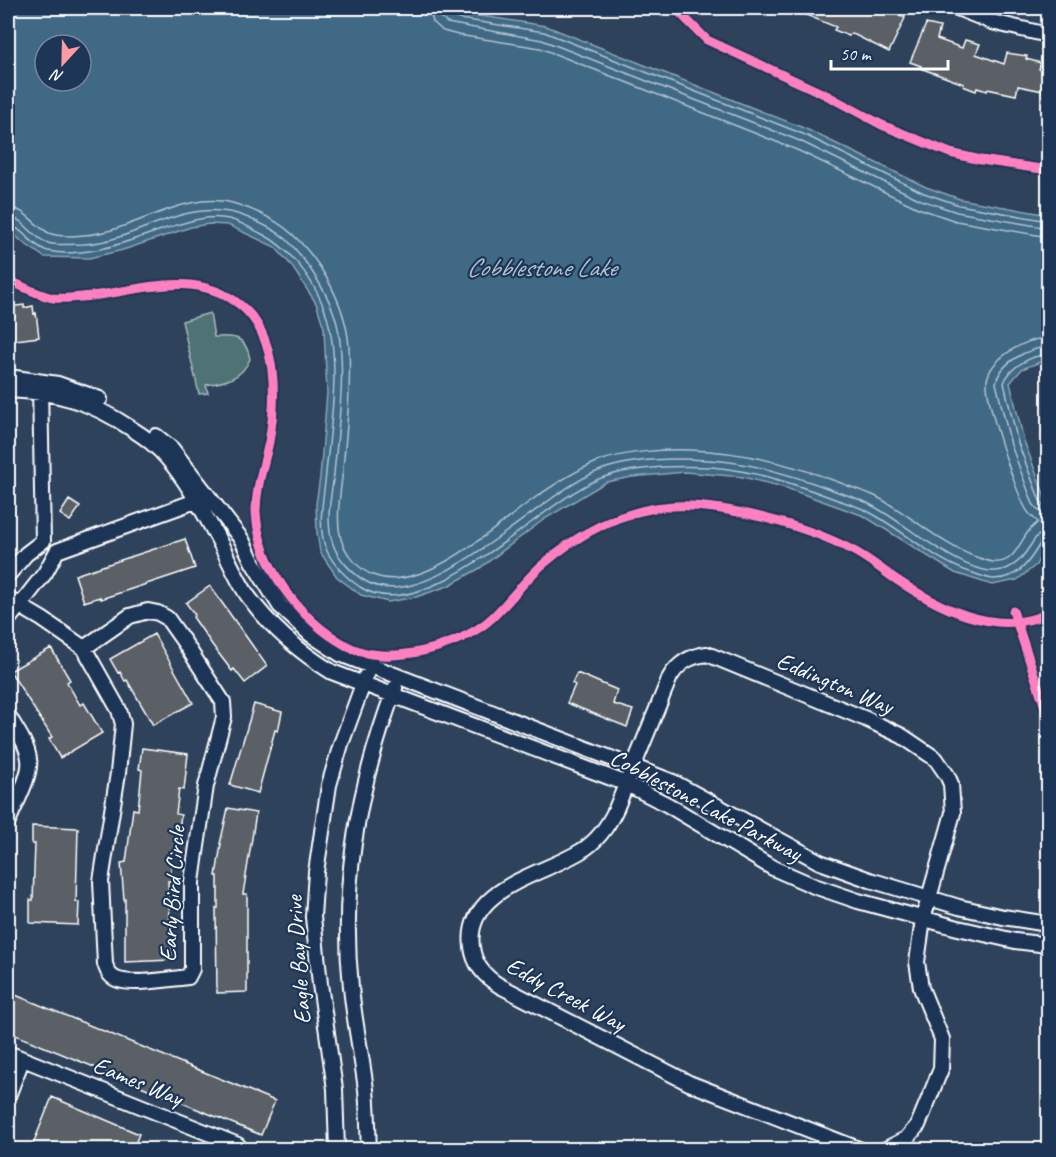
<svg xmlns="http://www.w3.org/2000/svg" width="1056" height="1157" viewBox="0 0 1056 1157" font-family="Caveat,sans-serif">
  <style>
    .green { fill: #507374; stroke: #a8b9ba; stroke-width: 1.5 }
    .water { fill: #3f6986; stroke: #8ca5b6; stroke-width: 1.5; fill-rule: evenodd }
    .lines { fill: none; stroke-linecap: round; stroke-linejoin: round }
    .shore { stroke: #b2c3cf; stroke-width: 1.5 }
    .building { fill: #5a6166; stroke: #fff; stroke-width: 1.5 }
    .minor-casing { stroke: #fff; stroke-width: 18 }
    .minor { stroke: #1d3557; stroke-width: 14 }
    .cycleway-casing { stroke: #1d3557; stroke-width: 13 }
    .cycleway { stroke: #ff80c0; stroke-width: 9 }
    .labels { text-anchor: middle; stroke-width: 4.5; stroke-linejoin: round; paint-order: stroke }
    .street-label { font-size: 24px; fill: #fff; stroke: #1d3557 }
    .water-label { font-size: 26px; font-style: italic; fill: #b2c3cf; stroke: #1d3557 }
  </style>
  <rect width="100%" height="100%" fill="#2f425c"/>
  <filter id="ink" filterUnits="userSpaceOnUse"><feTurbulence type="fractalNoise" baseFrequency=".0167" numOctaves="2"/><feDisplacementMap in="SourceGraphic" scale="12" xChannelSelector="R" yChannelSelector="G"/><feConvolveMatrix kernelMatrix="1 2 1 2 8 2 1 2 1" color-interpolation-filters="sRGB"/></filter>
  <g filter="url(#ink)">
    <path class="green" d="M210,313L214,337C233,336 246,335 250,359C242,378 226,382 206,385L208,393L199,394L182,321Z"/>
    <path class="water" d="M8,8H442L462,13L546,26L806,129L926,187L960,199L1048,215V359L1022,369L1010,383L1024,441L1048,505V541L1036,565L1017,580L992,585L955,573L864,516L786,488L743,477L685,472L632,477L606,482L543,520L480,568L448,586L416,597L388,602L361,595L337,577L320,552L317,532L316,504L320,477L327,393L324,328L316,303L291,265L275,247L228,225L209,224L191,227L123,250L89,258L44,257L21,241L8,228ZM45,45H81V81H45Z"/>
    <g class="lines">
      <path class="shore" d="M429,8L433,22L443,31L458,35L540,48L797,150L918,208L956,221L1048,237
        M438,8L440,17L447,23L542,40L800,141L921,200L957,212L1048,228
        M446,8L449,15L460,19L544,32L803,134L924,193L959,205L1048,221
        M8,207C26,209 33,225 49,233C58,237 75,236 84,235C135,232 185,188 236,204C276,217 297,233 320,267C336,292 347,317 349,347C351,387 347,428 343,468C341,492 335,516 341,539C345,553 359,570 373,575C421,595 494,528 529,502C546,490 578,469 597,462C622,452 662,449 689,450C742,451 792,464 841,483C852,488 864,491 875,496C911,514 940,545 979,558C983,559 988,562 993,562C1014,564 1018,545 1028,532C1031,528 1035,525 1038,522C1034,518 1029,515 1026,509C1015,489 985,401 987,380C991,357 1027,338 1048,338
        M8,216C25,219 32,238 48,243C58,246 74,244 84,244C133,242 178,202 229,212C243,214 275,229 286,239C295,248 302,257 309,267C321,285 332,303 337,324C347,366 338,430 334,474C331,497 325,521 333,544C338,559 352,573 365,581C428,619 542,490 601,470C633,458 674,458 707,460C752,462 797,476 838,492C849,496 861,499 871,505C903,521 962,574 996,571C1019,569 1025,552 1037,536L1048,532
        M8,224C23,228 32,247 48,251C87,259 131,240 167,228C187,222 208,214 229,219C241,222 252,229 262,234C288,247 310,275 322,303C343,352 331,421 326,473C324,497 316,527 327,551C334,566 347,578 360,587C427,631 544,497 604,477C637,466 677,466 711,467C753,470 796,484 835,499C846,503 858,506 869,512C905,531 934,561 973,573C979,575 987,579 994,579C1019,579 1030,561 1041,542L1048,539
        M1048,347C1029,348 1000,362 996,383L1011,445L1033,504L1039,511L1048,513
        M1048,354C1031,356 1010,366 1004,383L1018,443L1040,501L1044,505L1048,506"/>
    </g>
    <path class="building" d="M789,8H889L899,12L898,15L905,18L889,52L851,33L849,36L834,30L836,27Z
      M926,24L940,27L937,39L962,48L965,40L980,44L976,54L1004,64L1007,53L1027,56L1026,59L1041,63L1039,69L1048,71V92L1018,86L1016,95L987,89V91L977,88L976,91L963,86L964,84L920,68L921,66L910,62Z
      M24,305V308L33,306L34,314L36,313L39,337L8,341V307Z
      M69,500L80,507L70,521L60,514Z
      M185,539L195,568L101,599L100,597L84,602L75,575Z
      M210,586L267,666L245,683L234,669L232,671L213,646L193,617L195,615L186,603Z
      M154,634L193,703L153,725L127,680L125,681L120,672L118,673L110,659Z
      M51,648L70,680L67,682L80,705L84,703L102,733L60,758L49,739L52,737L10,671Z
      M577,673L617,690L613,704L633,710L627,727L567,703L575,685L572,683Z
      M254,704L282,712L278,731L275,730L258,793L230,785Z
      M142,748L188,754L184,790L179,789L176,814L181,815L176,851H171V881H168L172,960L125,962V899H124L121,863L126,862L133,809L138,810L142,770L139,769Z
      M228,808L256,813L243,894H247V992L217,993L216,908H218V876H216L221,844H220Z
      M32,826L78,828L76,902H79L78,925L30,923V900H33L35,844H32Z
      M8,992L275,1101L261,1135L8,1032Z
      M52,1097L139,1134L133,1149H31Z"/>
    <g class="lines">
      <defs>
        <path id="minor" d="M957,8L992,22L1048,35
          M8,377L58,384L100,399
          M40,386L43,541
          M8,390C58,392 90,401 132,429C145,437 157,446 167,458C187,481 201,508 216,535C227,555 235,577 248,596C271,628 298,651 332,672L627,784L668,805L773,868L814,886L858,901L958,928L1015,941L1048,945
          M156,436L172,449L242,540L253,563L280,606L310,634L340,654L673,782L820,862L870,880L959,907L1003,917L1048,924
          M8,575L26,554L43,541
          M8,599L42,619L84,648L130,616L148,611L158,613L167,618L184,642L223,702L224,717L206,786L196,853L192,882V969L188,977C170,979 132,986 116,979C109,976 107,970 105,964L101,881L118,773L123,724L119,710L84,648
          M8,620L45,573L57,551L204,498
          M8,715C15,728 27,743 29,759C32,775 14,806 8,822
          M8,1053L238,1145
          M8,1096L22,1060
          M337,1150L335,1089L320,984L313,917L316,872L329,785L341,744L366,676
          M369,1150C368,1130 368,1110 366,1090C362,1056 354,1021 351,987C340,885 359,783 395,688
          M861,1150L689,1083L500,986C485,977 474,964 472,947C464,888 543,875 581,851C598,841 608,826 616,809L670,677C679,662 691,656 707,654L866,719L902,736L936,759L947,775L951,784L953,813L923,919L917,962L921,988L942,1039L941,1069L918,1125L906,1139L884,1150"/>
      </defs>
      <use href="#minor" class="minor-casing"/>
      <use href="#minor" class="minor"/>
      <defs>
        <path id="cycleway" d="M675,8L707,40L826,95L882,125L950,153L981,160L1048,170
          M8,280C22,286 38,295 53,298C62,299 72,298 82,297C134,293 191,267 239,304C278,334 277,397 269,442C264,465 256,487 256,511C258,566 300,620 347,646C386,668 461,647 492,618C509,602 523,582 541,566C577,534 623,509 673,506C722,503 807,526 850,549C865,556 878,567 891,576C935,606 996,639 1048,613
          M1013,611L1048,716"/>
      </defs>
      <use href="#cycleway" class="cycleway-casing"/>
      <use href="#cycleway" class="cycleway"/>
    </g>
  </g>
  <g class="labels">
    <g class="street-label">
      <text transform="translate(835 683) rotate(23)" y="8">Eddington Way</text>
      <text transform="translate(706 805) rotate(28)" y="8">Cobblestone Lake Parkway</text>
      <text transform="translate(172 894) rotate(-86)" y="8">Early Bird Circle</text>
      <text transform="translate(298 960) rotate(-94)" y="8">Eagle Bay Drive</text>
      <text transform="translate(566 994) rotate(28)" y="8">Eddy Creek Way</text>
      <text transform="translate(138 1081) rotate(22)" y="8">Eames Way</text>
    </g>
    <g class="water-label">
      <text x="541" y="276">Cobblestone Lake</text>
    </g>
  </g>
  <rect width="1056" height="1157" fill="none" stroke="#1d3557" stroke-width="30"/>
  <rect x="15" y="15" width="1026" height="1127" fill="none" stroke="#fff" stroke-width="2" filter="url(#ink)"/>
  <g transform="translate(63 63) rotate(202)"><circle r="28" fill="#1d3557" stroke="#77869a" stroke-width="1.5"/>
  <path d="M0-4.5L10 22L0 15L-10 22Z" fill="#ff9aa2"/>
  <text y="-9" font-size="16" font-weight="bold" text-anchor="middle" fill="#ffffff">N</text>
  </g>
  <path d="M831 60v9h117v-9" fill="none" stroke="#ffffff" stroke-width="3"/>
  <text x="840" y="60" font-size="18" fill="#ffffff" stroke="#1d3557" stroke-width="4.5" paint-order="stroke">50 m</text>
</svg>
